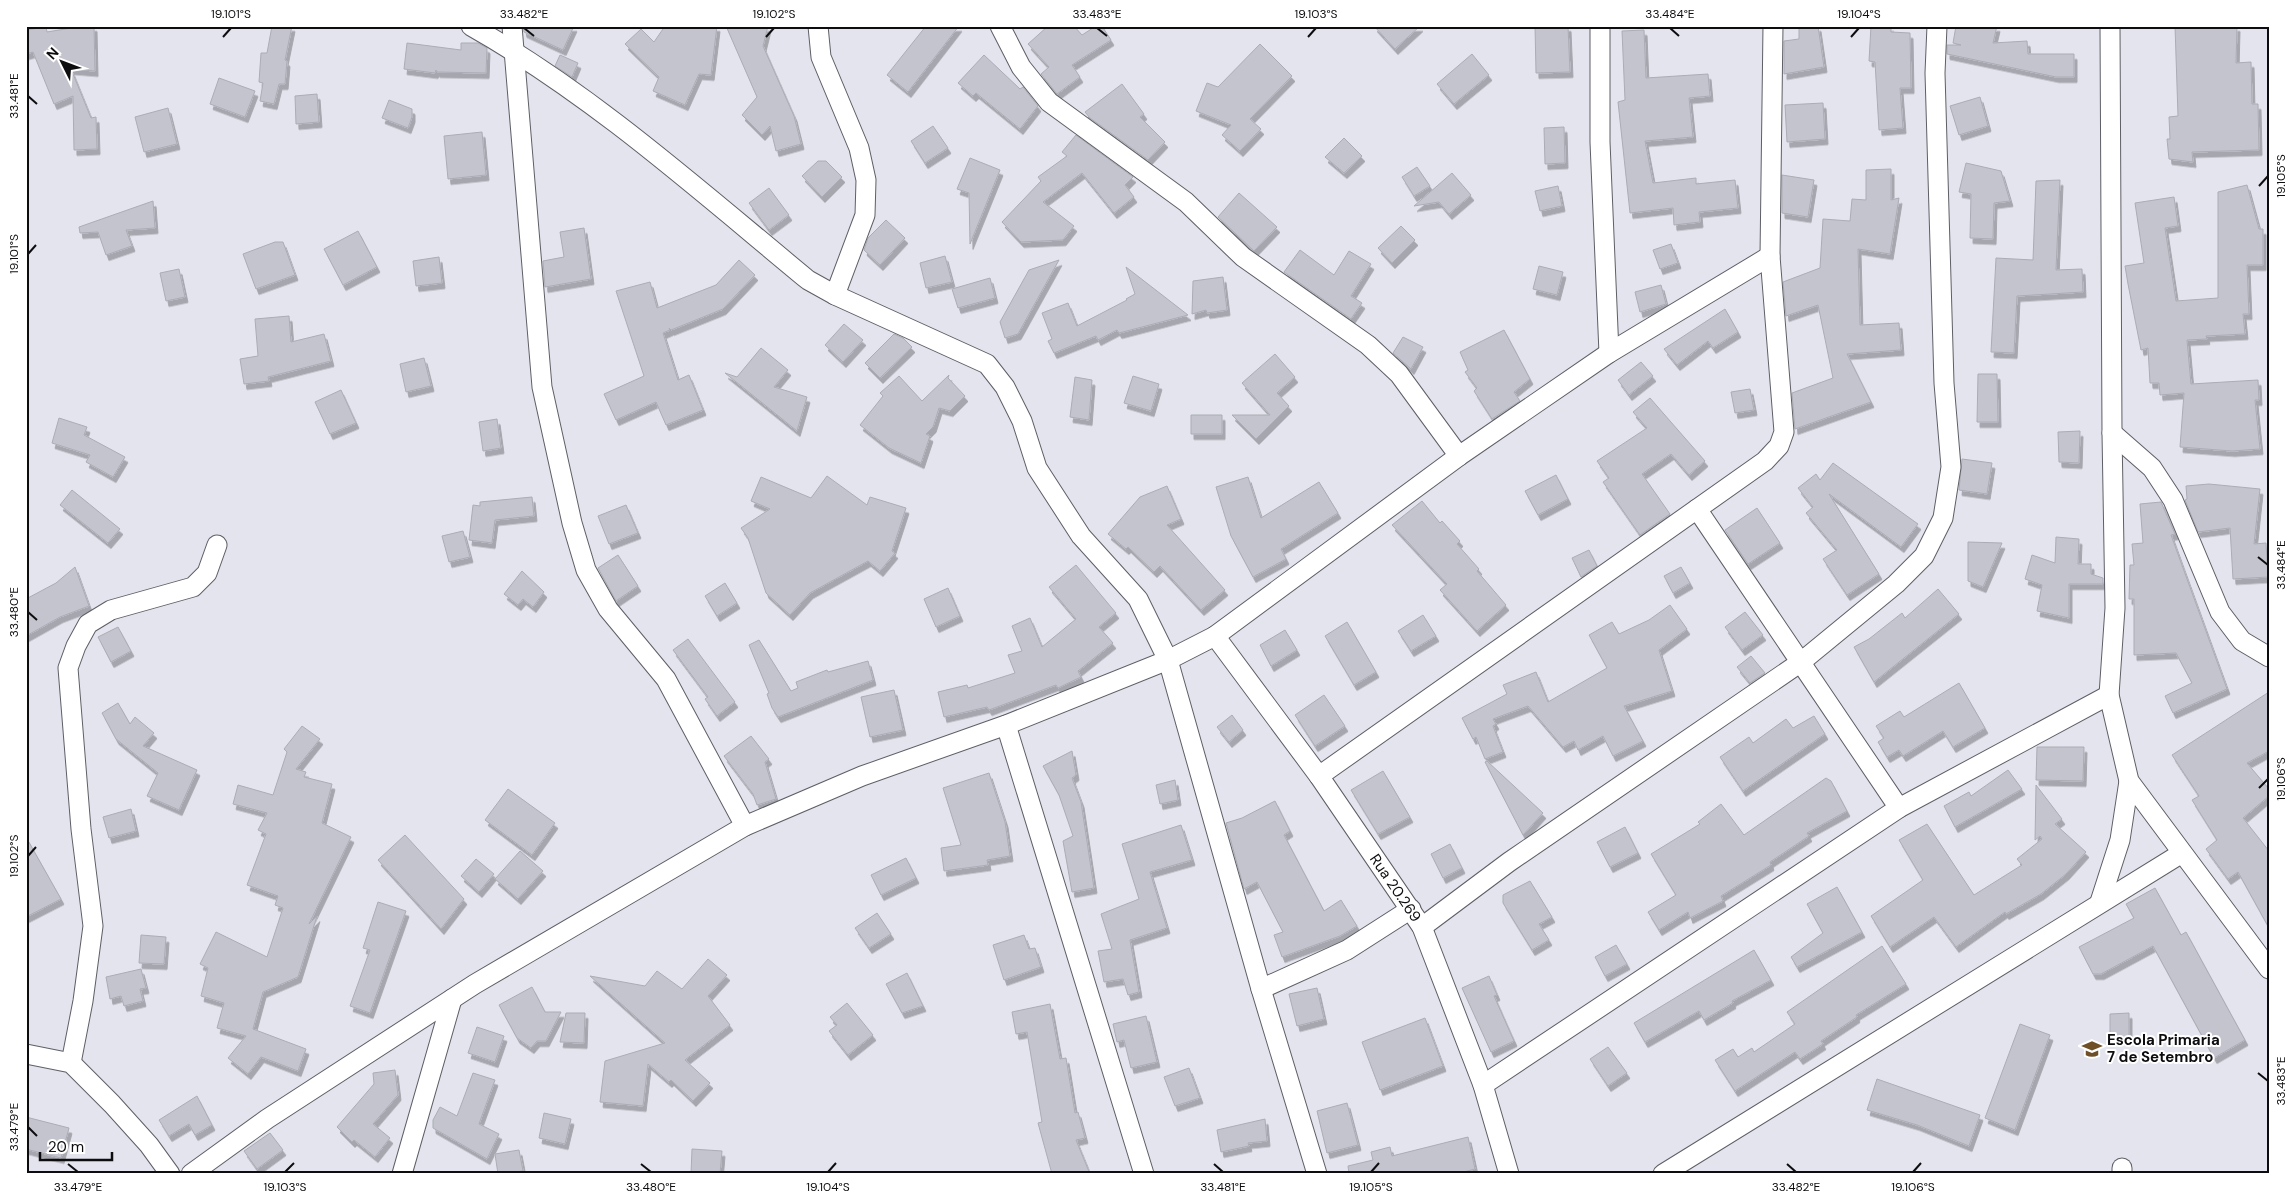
<svg xmlns="http://www.w3.org/2000/svg" width="2295" height="1200" viewBox="0 0 2295 1200" font-family="'DM Sans',sans-serif">
  <style>
    .building { fill: #c3c4cd; stroke: #abacb5; filter: url(#shadow) }
    .lines { fill: none; stroke-linecap: round; stroke-linejoin: round }
    .minor-casing { stroke: #5e5f66; stroke-width: 21 }
    .minor { stroke: #fff; stroke-width: 19 }
    .ticks { fill: none; stroke: #0d0d10; stroke-width: 2 }
    .labels { text-anchor: middle; stroke-width: 4; stroke-linejoin: round; paint-order: stroke }
    .street-label { font-size: 15px; fill: #0d0d10; stroke: #fff }
    .poi-label { font-size: 15px; font-weight: bold; fill: #0d0d10; stroke: #fff; text-anchor: start }
    .neatline { fill: none; stroke: #0d0d10; stroke-width: 2 }
    .ticks-label { font-size: 12px; text-anchor: middle; fill: #0d0d10 }
  </style>
  <defs>
    <filter id="shadow"><feDropShadow dx="3" dy="5.5" stdDeviation="0" flood-color="#0004"/></filter>
  </defs>
  <rect width="100%" height="100%" fill="#e3e4ed"/>
  <path class="building" d="M83,26H94L95,71L71,69L91,118L96,117L97,149L74,150L73,96L54,104L33,52L26,54V30L46,27L47,32Z
    M272,26H292L285,60L287,61L285,84H279L274,104L260,101L263,83L259,82L261,53H267Z
    M523,26H574L563,50L524,32Z
    M665,26H717L711,75L699,74L685,105L653,91L659,77L625,44L641,29L654,42Z
    M726,26H768L763,46L794,116L801,144L776,151L770,126L762,135L742,115L757,97Z
    M926,26H959L908,92L887,75Z
    M1048,26H1074L1082,35L1096,26H1102L1111,40L1072,65L1080,77L1057,94L1041,74L1049,67L1028,44Z
    M1374,26H1420L1395,49Z
    M1535,26H1568L1570,72L1536,73Z
    M1799,26H1818L1824,67L1784,74V41L1799,39Z
    M1871,26H1891V32L1910,33L1911,88H1900L1903,128L1879,130L1875,62L1869,61Z
    M1956,26H1997L1993,43L2027,41L2028,54H2074V77H2056L1947,54V45H1961L1953,43Z
    M2175,26H2237L2236,63L2251,62L2252,104H2258L2259,150L2192,152L2193,162L2169,159L2167,139H2170L2169,117L2178,116Z
    M1644,30L1646,78L1708,74L1710,96L1689,98L1693,137L1645,141L1653,183L1696,178V184L1735,180L1738,208L1699,212L1700,222L1674,225L1673,208L1630,213L1618,102L1625,100L1622,31Z
    M407,43L461,50V43H478L487,48L486,73L437,72L436,70L435,73L404,69Z
    M1260,44L1292,76L1250,119L1261,129L1240,151L1222,135L1231,125L1196,111L1207,83L1218,87Z
    M1472,54L1489,75L1454,104L1437,84Z
    M560,55L578,63L572,77L555,66Z
    M984,55L1020,89L1023,87L1038,106L1020,129L976,93L973,96L958,83Z
    M219,78L255,91L245,117L210,104Z
    M1122,84L1144,114L1140,117L1165,142L1148,160L1090,118L1085,112Z
    M317,94L319,122L296,124L295,96Z
    M1980,97L1988,126L1959,135L1950,106Z
    M389,100L412,109V117L408,128L382,118Z
    M1823,103L1825,139L1787,142L1785,105Z
    M168,108L177,144L144,152L135,117Z
    M933,126L948,148L925,163L911,141Z
    M1564,127L1565,163L1545,164L1544,128Z
    M482,132L486,175L448,179L444,136Z
    M1076,135L1133,177L1125,185L1134,197L1114,213L1082,173L1043,202L1074,226L1063,240L1021,242L1002,222L1041,181L1038,177L1067,156L1062,152Z
    M1344,138L1362,156L1344,173L1325,157Z
    M970,158L1000,170L970,244L969,193L957,189Z
    M818,161H826L842,177L822,197L802,176Z
    M1966,163L2001,171L2010,201L1994,203L1993,239L1970,238L1971,194L1959,192Z
    M1417,167L1430,186L1414,196L1402,177Z
    M1891,169V200L1899,198L1890,254L1858,249L1860,325L1899,323L1901,350L1847,354L1871,402L1795,429L1792,393L1833,378L1818,305L1786,316L1783,282L1820,268L1823,219L1850,221L1852,199L1866,200V170Z
    M1452,173L1471,195L1449,214L1439,202L1414,206Z
    M1782,175L1814,180L1808,217L1782,213Z
    M2060,180L2056,270L2082,269L2083,292L2017,296L2014,353L1991,352L1996,258L2033,260L2036,181Z
    M2247,185L2259,229H2263V265H2247L2249,314H2243L2245,334L2206,336L2207,339L2187,340L2191,384L2258,380L2259,400H2255L2260,449L2232,451L2180,447L2184,393L2160,395L2159,383H2150L2148,348L2141,350L2128,284L2125,266L2144,263L2135,203L2174,197L2178,226L2165,228L2176,301L2218,298V192Z
    M1558,186L1562,206L1540,211L1535,191Z
    M769,188L789,215L769,230L749,203Z
    M1239,193L1277,227L1254,251L1218,217Z
    M153,201L155,228L126,230L132,246L106,255L98,232L80,233L79,227Z
    M886,220L905,238L880,265L864,250L868,238Z
    M1401,226L1415,240L1392,263L1378,248Z
    M584,228L591,279L545,287L543,261L564,257L560,232Z
    M358,231L377,267L343,285L324,249Z
    M275,242H283L295,275L256,289L243,254Z
    M1671,244L1678,263L1660,269L1653,250Z
    M1300,250L1334,275L1349,251L1371,264L1351,296L1362,303L1351,319L1284,272Z
    M945,256L952,282L926,288L920,263Z
    M439,257L442,283L416,286L413,261Z
    M739,260L755,275L723,309L671,330L669,328L670,330L663,333L678,380L689,375L703,410L666,425L656,402L616,420L604,394L644,376L616,291L650,282L657,308L716,285Z
    M1059,260L1018,334L1005,338L1000,322L1029,270Z
    M1539,266L1563,272L1557,295L1533,289Z
    M1126,267L1188,315L1119,333L1117,330L1098,340L1096,336L1054,353L1048,341L1052,339L1042,313L1068,303L1077,326L1127,300L1126,299L1135,294Z
    M179,269L185,297L166,301L160,273Z
    M1223,277L1227,310L1207,313L1206,310L1192,314L1193,281Z
    M990,278L995,298L958,308L952,289Z
    M1661,285L1666,304L1640,312L1635,292Z
    M1725,309L1738,332L1713,348L1708,341L1677,365L1664,349Z
    M289,316L291,342L324,334L331,361L268,377L269,381L244,384L240,359L258,356L255,319Z
    M844,324L863,340L843,362L825,345Z
    M1504,330L1530,379L1514,392L1520,401L1492,419L1474,391L1477,388L1465,372L1468,370L1460,352Z
    M894,334L903,338L912,347L880,378L865,363Z
    M1403,337L1423,347L1411,369L1393,353Z
    M761,348L788,370L774,387L807,397L797,431L725,373L737,377Z
    M1275,354L1295,377L1277,393L1289,406L1256,439L1232,415H1270L1242,383Z
    M424,358L431,386L406,392L400,364Z
    M1641,362L1653,376L1629,395L1618,380Z
    M1978,374H1997L1998,422H1977Z
    M949,375L948,378L965,396L950,411L939,408L933,427L926,434L930,436L921,463L889,448L860,425L883,396L880,393L899,376L922,401Z
    M1133,376L1159,384L1151,411L1124,403Z
    M1075,377L1092,380L1089,420L1070,417Z
    M1750,389L1754,410L1735,413L1731,392Z
    M341,390L356,423L330,434L315,402Z
    M1650,398L1705,461L1689,475L1671,454L1642,474L1670,514L1640,535L1603,482L1609,478L1597,461L1647,428L1633,412Z
    M1191,415H1222V434H1191Z
    M59,418L87,427L84,435L125,457L113,477L86,462L90,455L52,443Z
    M497,419L501,448L483,451L479,422Z
    M2080,431L2079,463L2059,462L2058,432Z
    M1962,459L1992,463L1987,494L1959,490Z
    M1833,463L1918,524L1901,547L1829,494L1879,574L1847,595L1823,559L1837,550L1806,513L1813,507L1798,488L1816,474L1820,480Z
    M1556,475L1568,499L1538,515L1525,491Z
    M827,476L867,505L870,497L906,508L892,551L895,553L880,571L868,561L810,593L790,615L766,593L748,538L741,528L770,509L751,501L761,477L811,498Z
    M1248,477L1261,518L1319,482L1338,513L1281,549L1286,559L1253,577L1231,536L1216,487Z
    M2209,484L2260,489L2254,544L2266,543L2268,577L2233,579L2230,528L2198,532L2185,500L2187,499L2186,486Z
    M1167,486L1181,519L1167,525L1225,590L1201,610L1160,566L1154,572L1128,547L1126,549L1108,534L1140,497Z
    M72,490L120,529L108,543L60,505Z
    M532,497L534,516L495,520L492,543L469,540L473,505L480,506V502Z
    M1422,501L1440,523L1442,521L1460,541L1457,544L1479,569L1477,571L1506,605L1477,631L1440,590L1447,584L1392,525Z
    M2161,502L2175,534L2171,535L2227,689L2173,713L2165,696L2192,683L2176,653L2134,655V599H2129L2130,565H2134L2132,544L2143,543L2140,504Z
    M626,505L638,533L609,544L598,516Z
    M1757,508L1780,543L1748,564L1725,530Z
    M463,531L470,557L449,562L442,536Z
    M2056,537L2079,539L2078,564H2091V574L2103,578V584H2069V618L2037,611L2042,585L2025,579L2032,555L2055,563Z
    M1968,542L2002,543L1983,587L1968,581Z
    M1589,550L1597,566L1581,577L1572,558Z
    M618,555L638,586L616,601L598,568Z
    M1076,565L1116,613L1099,627L1113,643L1078,671L1081,677L1058,688L1056,685L989,710L987,707L944,717L938,692L967,685L968,688L1015,673L1008,655L1022,651L1012,626L1030,618L1042,647L1076,619L1049,587Z
    M75,567L89,606L60,617L26,636V599L56,583Z
    M1681,567L1690,583L1673,593L1664,576Z
    M522,571L544,592L533,607L523,599L518,605L504,594Z
    M725,583L737,603L717,616L705,596Z
    M948,588L960,616L936,627L924,599Z
    M1938,589L1959,614L1874,682L1854,647L1869,639L1902,613L1905,618Z
    M1670,605L1687,629L1659,650L1672,691L1624,706L1643,741L1613,756L1603,736L1578,750L1574,741L1563,747L1528,706L1493,719L1496,724L1493,726L1503,752L1485,759L1476,737L1473,739L1462,718L1507,694L1503,685L1536,672L1548,702L1607,668L1589,635L1612,622L1619,634L1649,620Z
    M1745,612L1763,635L1742,650L1725,627Z
    M1423,615L1436,636L1411,651L1398,631Z
    M1347,622L1376,672L1354,685L1325,636Z
    M118,627L131,651L111,662L98,637Z
    M1285,630L1297,650L1271,666L1260,645Z
    M688,639L735,702L717,716L705,699L708,697L673,650Z
    M759,640L791,691L798,688L796,682L827,670L828,672L868,661L873,680L778,717L772,708L767,694L769,693L749,645Z
    M1751,656L1765,673L1750,683L1737,667Z
    M1959,683L1985,728L1953,747L1943,731L1903,756L1899,750L1887,757L1878,742L1884,738L1876,726L1900,711L1904,717Z
    M894,690L903,730L870,737L861,697Z
    M2269,692V751L2247,763L2269,789V796L2243,818L2269,851V928L2238,872L2228,879L2206,849L2217,840L2192,800L2199,796L2172,755Z
    M1324,695L1345,726L1315,746L1295,715Z
    M118,703L130,724L135,717L154,733L143,746L197,770L179,810L147,796L158,773L116,739L102,713Z
    M1232,715L1243,730L1229,742L1217,727Z
    M1814,716L1825,734L1743,791L1720,757L1749,737L1753,743L1786,719L1793,728Z
    M302,726L320,739L296,769L306,772L304,777L332,784L322,823L351,837L309,924L317,916L298,977L263,992L253,1029L306,1049L298,1071L261,1057L248,1074L228,1058L246,1036L217,1028L224,1003L201,996L208,968L200,964L216,932L267,957L283,908L275,905L278,896L247,885L266,834L258,830L267,813L233,804L238,785L273,795L287,752L284,749Z
    M751,736L769,759L765,762L776,799L757,805L753,794L724,756Z
    M2037,747H2084L2083,781L2036,780Z
    M1072,751L1076,775L1072,778L1081,802L1094,888L1072,892L1063,841L1073,836L1059,795L1043,766Z
    M1487,761L1543,813L1523,835L1485,762Z
    M2008,770L2022,789L1955,827L1944,806L1969,792L1971,796Z
    M1383,771L1410,817L1378,834L1351,790Z
    M989,773L1005,822L1010,856L987,860L988,865L944,871L941,848L961,845L943,788Z
    M1826,778L1831,781L1847,811L1807,833L1809,836L1770,862L1771,865L1721,896L1723,901L1690,918L1688,912L1659,930L1648,912L1676,895L1651,854L1700,824L1698,822L1721,804L1744,835Z
    M1175,780L1178,800L1160,804L1156,785Z
    M2036,785L2062,819L2055,824L2086,852L2066,874L2041,894L2006,914L2005,912L1956,947L1934,917L1890,947L1871,916L1923,880L1899,840L1927,824L1974,895L2022,865L2017,859L2042,839L2040,836L2035,840Z
    M508,789L555,823L532,855L485,820Z
    M1275,801L1290,831L1284,835L1324,911L1341,900L1357,926L1340,936L1282,957L1274,935L1283,932L1257,882L1244,889L1226,823L1242,818Z
    M131,809L136,831L109,838L103,817Z
    M1181,825L1192,860L1150,872L1167,928L1130,940L1139,992L1128,995L1123,979L1104,982L1098,951L1112,949L1101,914L1139,899L1122,844Z
    M1625,827L1638,853L1610,867L1597,842Z
    M405,835L464,899L441,929L378,860Z
    M26,837L61,899L26,917Z
    M1450,844L1462,868L1443,878L1431,854Z
    M520,851L543,871L518,899L495,879Z
    M906,858L916,878L881,895L871,875Z
    M476,859L494,874L479,892L461,876Z
    M1530,881L1552,917L1539,924L1549,940L1532,950L1503,903V895Z
    M1837,887L1862,932L1797,967L1791,957L1823,933L1807,904Z
    M2155,888L2181,935L2186,932L2245,1040L2214,1058L2153,946L2101,974H2093L2079,947L2134,918L2126,904Z
    M378,902L406,911L370,1013L350,1006L370,950L363,948Z
    M877,913L891,934L869,948L855,928Z
    M141,935L166,937L164,964L139,963Z
    M1024,935L1029,949L1035,948L1041,967L1004,980L993,945Z
    M1616,945L1627,964L1605,976L1595,957Z
    M1882,946L1906,984L1856,1015L1857,1017L1821,1041L1823,1044L1800,1059L1795,1052L1735,1091L1715,1060L1733,1049L1738,1057L1752,1048L1754,1052L1795,1024L1787,1012Z
    M1754,950L1771,980L1732,1001L1733,1003L1704,1020L1699,1011L1645,1042L1634,1023Z
    M708,959L727,975L708,996L730,1025L685,1060L710,1083L693,1101L671,1080L669,1082L648,1064L643,1106L600,1102L605,1061L665,1043L590,976L645,986L657,971L682,989Z
    M141,969L146,988L140,989L143,1001L124,1006L121,996L110,999L106,977Z
    M907,973L923,1006L902,1013L886,984Z
    M1489,976L1497,995L1494,996L1514,1041L1491,1052L1462,988Z
    M532,987L545,1012H561L546,1041H537L531,1048L517,1038L499,1005Z
    M1317,988L1324,1019L1297,1026L1289,994Z
    M847,1003L873,1035L848,1055L829,1031L837,1025L830,1017Z
    M1050,1004L1060,1059L1066,1058L1075,1113L1078,1112L1085,1138L1076,1140L1090,1174H1052L1038,1123L1042,1122L1027,1032L1016,1034L1012,1012Z
    M566,1013H585L584,1043L560,1042Z
    M2129,1013V1038L2110,1039V1014Z
    M1146,1016L1157,1062L1131,1068L1124,1040L1117,1042L1113,1024Z
    M1425,1018L1443,1066L1380,1090L1362,1042Z
    M2020,1024L2050,1035L2015,1130L1985,1118Z
    M477,1027L504,1036L495,1062L468,1053Z
    M1608,1047L1627,1073L1608,1086L1590,1059Z
    M1189,1068L1200,1098L1175,1106L1164,1077Z
    M395,1070L398,1095L373,1124L390,1138L375,1157L354,1140L352,1142L337,1127L374,1084L373,1073Z
    M473,1073L495,1080L479,1124L499,1134L487,1159L433,1128V1120L440,1107L457,1116Z
    M1877,1079L1980,1115L1969,1146L1917,1125L1867,1110Z
    M197,1096L212,1125L195,1135L189,1124L169,1136L159,1120Z
    M1347,1103L1358,1145L1327,1153L1317,1111Z
    M544,1113L571,1119L565,1144L539,1138Z
    M26,1117L69,1128L61,1158L26,1149Z
    M1265,1119L1267,1141L1248,1143L1249,1146L1221,1152L1217,1130Z
    M270,1133L283,1150L257,1169L244,1151Z
    M1468,1137L1475,1169L1456,1174H1349L1348,1166L1373,1160L1371,1152L1390,1147L1392,1156Z
    M692,1149L722,1151L720,1174H691Z
    M519,1150L523,1171L498,1174L495,1154Z"/>
  <g class="lines">
    <defs>
      <g id="minor">
        <path d="M471,26C593,95 700,191 808,280L835,295L987,364L1005,387L1022,421L1037,468L1081,536L1138,599L1168,660L1261,989L1317,1174"/>
        <path d="M512,26L542,387L572,523L586,570L608,609L666,679L745,826"/>
        <path d="M818,26L821,57L859,148L866,180L865,215L835,295"/>
        <path d="M1000,26L1021,67L1049,102L1186,202L1243,257L1368,345L1399,374L1459,456"/>
        <path d="M1600,26V142L1609,353"/>
        <path d="M2110,26L2112,433L2115,608L2109,695L2129,781L2269,969"/>
        <path d="M2112,433L2152,468L2173,500L2220,612L2242,641L2269,657"/>
        <path d="M1697,509L1899,808"/>
        <path id="s1" d="M1215,636L1319,776L1422,927L1483,1085L1509,1174"/>
        <path d="M1006,725L1144,1174"/>
        <path d="M1319,776L1765,461L1779,446L1784,432L1770,256L1773,26"/>
        <path d="M2100,902L2120,840L2129,781"/>
        <path d="M1422,927L1509,862L1801,662L1896,584L1924,556L1943,518L1951,467L1944,383L1935,73L1937,26"/>
        <path d="M1261,989L1347,950L1411,909"/>
        <path d="M26,1054L71,1063L112,1104L149,1145L170,1174"/>
        <path d="M71,1063L83,1001L93,926L81,829L68,668L76,646L88,624L111,610L193,587L207,573L217,545"/>
        <path d="M1483,1085L1899,808L2109,695"/>
        <path d="M191,1174L267,1119L475,984L745,826L862,776L1006,725L1168,660L1215,636L1459,456L1609,353L1770,256"/>
        <path d="M402,1174L452,999"/>
        <path d="M1663,1174L2182,853"/>
        <path d="M2122,1174V1168"/>
      </g>
    </defs>
    <use href="#minor" class="minor-casing"/>
    <use href="#minor" class="minor"/>
  </g>
  <path class="ticks" d="M524,28L534,36M1097,28L1107,36M1670,28L1679,36M223,37L231,28M766,37L774,28M1308,37L1316,28M1851,37L1859,28M28,96L37,104M2259,186L2268,176M28,254L36,245M2258,557L2268,565M28,612L37,620M2259,788L2268,779M28,856L36,847M2258,1073L2268,1081M28,1127L37,1136M68,1164L78,1172M641,1164L651,1172M1214,1164L1223,1172M1787,1164L1796,1172M285,1172L294,1163M828,1172L836,1163M1371,1172L1379,1163M1913,1172L1921,1163"/>
  <defs>
    <symbol id="school-bare" viewBox="-9 -9 18 18"><path d="M0-5L7-2L0 1L-7-2ZM-4 1L0 2.5L4 1V4Q0 6-4 4Z" fill="#6f4f26" stroke="#fff" stroke-width="2.5" paint-order="stroke"/></symbol>
  </defs>
  <g fill-rule="evenodd">
    <use href="#school-bare" x="2078" y="1035" width="28" height="28"/>
  </g>
  <g class="labels">
    <g class="street-label">
      <text dy="5" stroke="none"><textPath href="#s1" startOffset="310">Rua 20.269</textPath></text>
    </g>
    <g class="poi-label">
      <text x="2107" y="1045">Escola Primaria<tspan x="2107" dy="17">7 de Setembro</tspan></text>
    </g>
  </g>
  <rect width="2295" height="1200" fill="none" stroke="#ffffff" stroke-width="55"/>
  <g transform="translate(62 62) rotate(312)" stroke="#ffffff" stroke-width="4" paint-order="stroke">
  <path d="M0-4L9 19L0 12L-9 19Z" fill="#0d0d10"/>
  <text y="-8" font-size="14" font-weight="bold" text-anchor="middle" fill="#0d0d10">N</text>
  </g>
  <path d="M40 1152v8h72v-8" fill="none" stroke="#0d0d10" stroke-width="2.5"/>
  <text x="48" y="1152" font-size="15" fill="#0d0d10" stroke="#ffffff" stroke-width="4" paint-order="stroke">20 m</text>
  <rect x="28" y="28" width="2240" height="1144" class="neatline"/>
  <g class="ticks-label">
    <text x="231" y="18">19.101°S</text>
    <text x="524" y="18">33.482°E</text>
    <text x="774" y="18">19.102°S</text>
    <text x="1097" y="18">33.483°E</text>
    <text x="1316" y="18">19.103°S</text>
    <text x="1670" y="18">33.484°E</text>
    <text x="1859" y="18">19.104°S</text>
    <text transform="translate(14 96) rotate(-90)" y="4">33.481°E</text>
    <text transform="translate(2281 176) rotate(-90)" y="4">19.105°S</text>
    <text transform="translate(14 254) rotate(-90)" y="4">19.101°S</text>
    <text transform="translate(2281 565) rotate(-90)" y="4">33.484°E</text>
    <text transform="translate(14 612) rotate(-90)" y="4">33.480°E</text>
    <text transform="translate(2281 779) rotate(-90)" y="4">19.106°S</text>
    <text transform="translate(14 856) rotate(-90)" y="4">19.102°S</text>
    <text transform="translate(2281 1081) rotate(-90)" y="4">33.483°E</text>
    <text transform="translate(14 1127) rotate(-90)" y="4">33.479°E</text>
    <text x="78" y="1191">33.479°E</text>
    <text x="285" y="1191">19.103°S</text>
    <text x="651" y="1191">33.480°E</text>
    <text x="828" y="1191">19.104°S</text>
    <text x="1223" y="1191">33.481°E</text>
    <text x="1371" y="1191">19.105°S</text>
    <text x="1796" y="1191">33.482°E</text>
    <text x="1913" y="1191">19.106°S</text>
  </g>
</svg>
